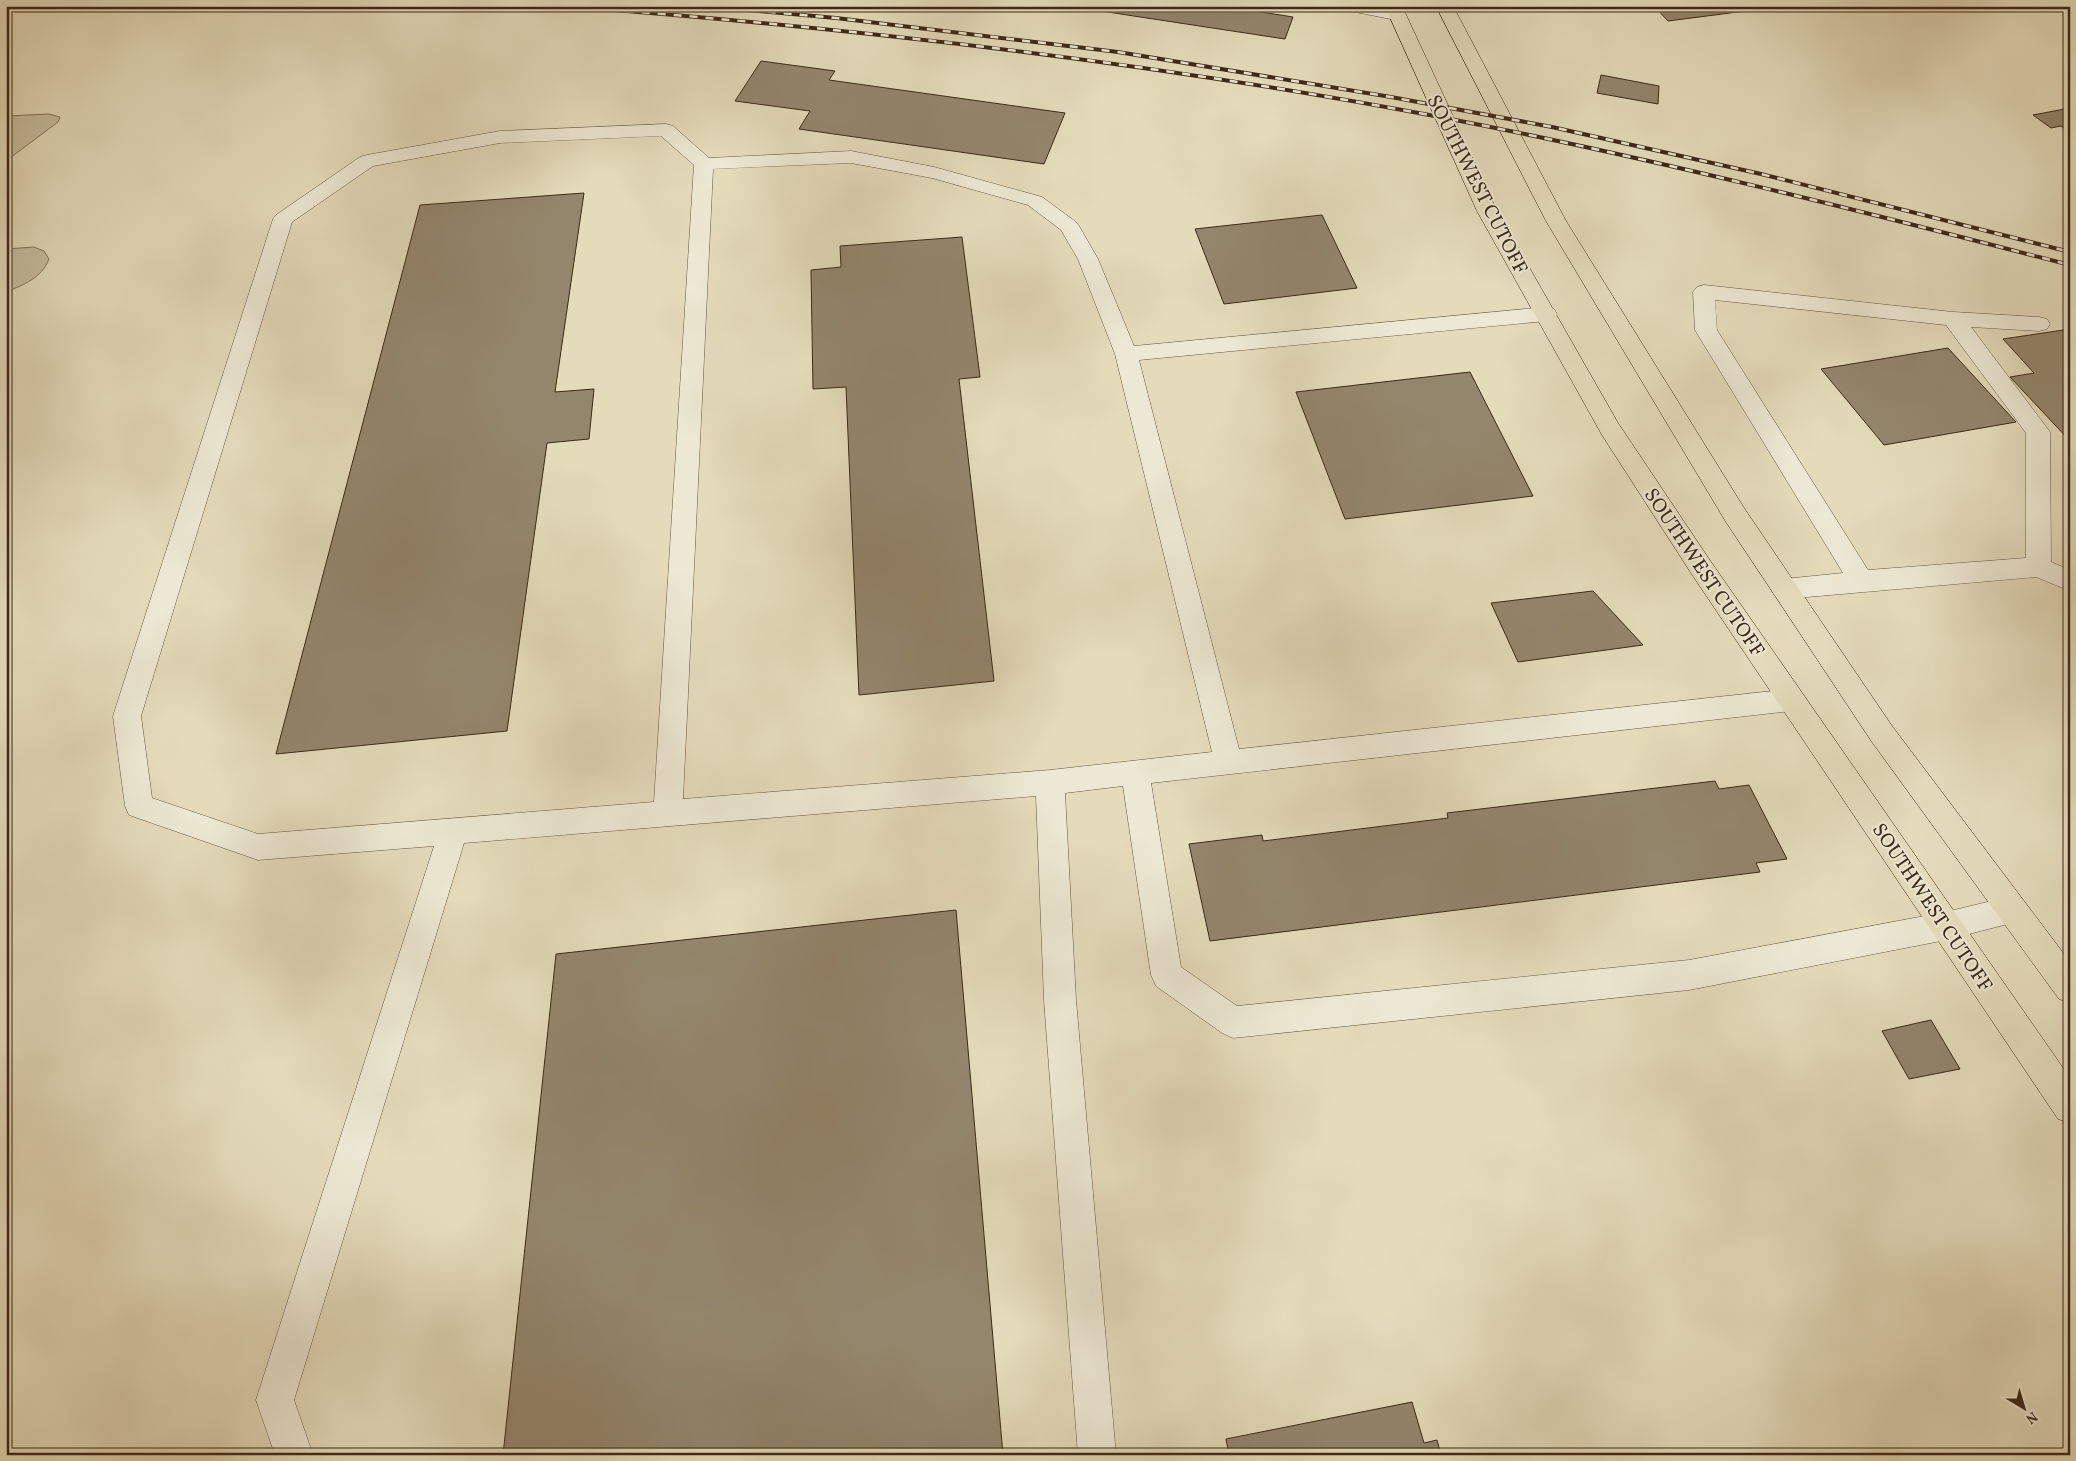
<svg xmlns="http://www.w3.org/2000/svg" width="2076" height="1461" viewBox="0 0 2076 1461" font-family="Vollkorn,serif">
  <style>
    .green { fill: #c7bd9f; stroke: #82735b }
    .building { fill: #93866c; stroke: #3c2917 }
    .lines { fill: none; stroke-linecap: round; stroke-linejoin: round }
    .lane-casing { stroke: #665640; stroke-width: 1 }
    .primary-casing { stroke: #3c2917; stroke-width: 1 }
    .lane { fill: #ede8d3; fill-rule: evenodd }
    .primary { fill: #e4dbbb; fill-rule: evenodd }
    .rail-casing { stroke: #3c2917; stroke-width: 4 }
    .rail { stroke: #ede8d3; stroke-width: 2.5; stroke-dasharray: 8; stroke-linecap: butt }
    .labels { text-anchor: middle; stroke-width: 4; stroke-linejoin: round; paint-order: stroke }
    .street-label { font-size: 20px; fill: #3c2917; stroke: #ede8d3 }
  </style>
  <rect width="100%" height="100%" fill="#e4dbbb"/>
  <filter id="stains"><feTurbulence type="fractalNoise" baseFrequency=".004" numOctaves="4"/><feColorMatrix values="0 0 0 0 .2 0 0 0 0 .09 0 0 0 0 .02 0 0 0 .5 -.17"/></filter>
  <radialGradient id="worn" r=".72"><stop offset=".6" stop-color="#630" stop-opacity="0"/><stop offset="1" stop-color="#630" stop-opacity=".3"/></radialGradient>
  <path class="green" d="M49,114L60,117L58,122L6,161V116Z
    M34,247L44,251L49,259C42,278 23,285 6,292V249Z"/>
  <path class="building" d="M1068,6H1223L1293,17L1285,39Z
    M1654,6H1758L1761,9L1668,21Z
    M761,61L835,71L829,80L1065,113L1044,164L799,129L810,111L735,101Z
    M1601,75L1659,86L1658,104L1597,93Z
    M2070,108V133L2061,126L2051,128L2033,115Z
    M584,193L555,392L594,389L589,439L547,443L507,731L276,754L420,205Z
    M1322,215L1357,288L1224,304L1195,229Z
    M962,237L980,377L959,379L994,681L859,695L846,387L813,389L811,270L841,267L840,246Z
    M2070,329V441L2010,377L2034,373L2003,339Z
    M1948,348L2016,422L1884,445L1821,369Z
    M1470,372L1533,496L1345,519L1296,392Z
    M1593,591L1643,645L1518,662L1491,603Z
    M1715,781L1719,789L1749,785L1787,859L1756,863L1760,872L1210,941L1189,844L1262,835L1263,841L1448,818L1447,813Z
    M956,910L1003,1455H503L556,954Z
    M1931,1020L1960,1069L1909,1079L1882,1031Z
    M1412,1402L1424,1443L1437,1440L1441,1455H1229L1226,1439Z"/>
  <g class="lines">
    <defs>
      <path id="lane" d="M1343,6H1378L1402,11L1405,15L1402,19L1396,20L1345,10Z
        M666,124L673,126L709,158L851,151L934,167L1042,197L1076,222L1079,226L1098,259L1134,346L1546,307L1554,309L1557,314L1554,319L1546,321L1139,360L1239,749L1791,689L1801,692L1805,700L1801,708L1791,711L1151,783L1181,967L1237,1006L1689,960L1946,912L2012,896L2023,900L2027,910L2023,920L1946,940L1689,990L1233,1038L1222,1033L1156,986L1151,975L1123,786L1065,793L1076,1000L1116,1455H1078L1044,1000L1036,796L464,843L294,1400L313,1455H275L256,1400L434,846L258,860L129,815L125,806L113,716L273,219L276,215L360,157L367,155L500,131ZM661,136L694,165L654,802L258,834L152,798L141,716L292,222L373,166L500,143ZM851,163L932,178L1028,205L1061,230L1078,259L1115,354L1212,752L1050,770L683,799L713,169Z
        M1704,285L1953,312L2039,317L2047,319L2050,324L2047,329L2039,331L1971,327L2050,432L2051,562L2070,570V591L2036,577L1784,599L1775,596L1771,589L1775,582L1784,579L1843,573L1695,330L1693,292L1697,287ZM1715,300L1946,325L2026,433V558L1868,570L1717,330Z"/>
      <path id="primary" d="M1385,6H1402L1497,211L1618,423L1709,559L2070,1078V1123L2058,1119L1691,573L1602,435L1477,211Z
        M1436,6H1453L1566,221L1744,508L1892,726L2070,962V1003L2059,999L1872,742L1726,522L1546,221Z"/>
    </defs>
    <use href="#lane" class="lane-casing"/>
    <use href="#primary" class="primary-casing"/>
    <use href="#lane" class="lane"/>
    <use href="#primary" class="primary"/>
    <defs>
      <path id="rail" d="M562,6C856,28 1150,62 1440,117C1652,158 1861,211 2070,265
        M704,6L836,18L1118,52L1391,97L1552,127L1761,174L2070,252"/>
    </defs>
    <use href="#rail" class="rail-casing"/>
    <use href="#rail" class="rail"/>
  </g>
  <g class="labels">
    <g class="street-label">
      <text transform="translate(1478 184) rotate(63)" y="7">SOUTHWEST CUTOFF</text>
      <text transform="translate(1705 572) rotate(56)" y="7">SOUTHWEST CUTOFF</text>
      <text transform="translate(1933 907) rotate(56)" y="7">SOUTHWEST CUTOFF</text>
    </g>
  </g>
  <rect width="2076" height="1461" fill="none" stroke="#e4dbbb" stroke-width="25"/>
  <rect x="8" y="8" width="2061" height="1446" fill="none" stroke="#3c2917" stroke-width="2.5"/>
  <rect x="12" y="12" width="2051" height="1436" fill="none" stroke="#3c2917"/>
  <g transform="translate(2024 1408) rotate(142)" stroke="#ede8d3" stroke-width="4" paint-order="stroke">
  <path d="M0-4L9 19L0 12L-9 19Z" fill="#3c2917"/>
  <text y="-8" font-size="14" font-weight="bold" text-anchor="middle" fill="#3c2917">N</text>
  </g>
  <rect width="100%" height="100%" filter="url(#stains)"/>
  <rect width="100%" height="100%" fill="url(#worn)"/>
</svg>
